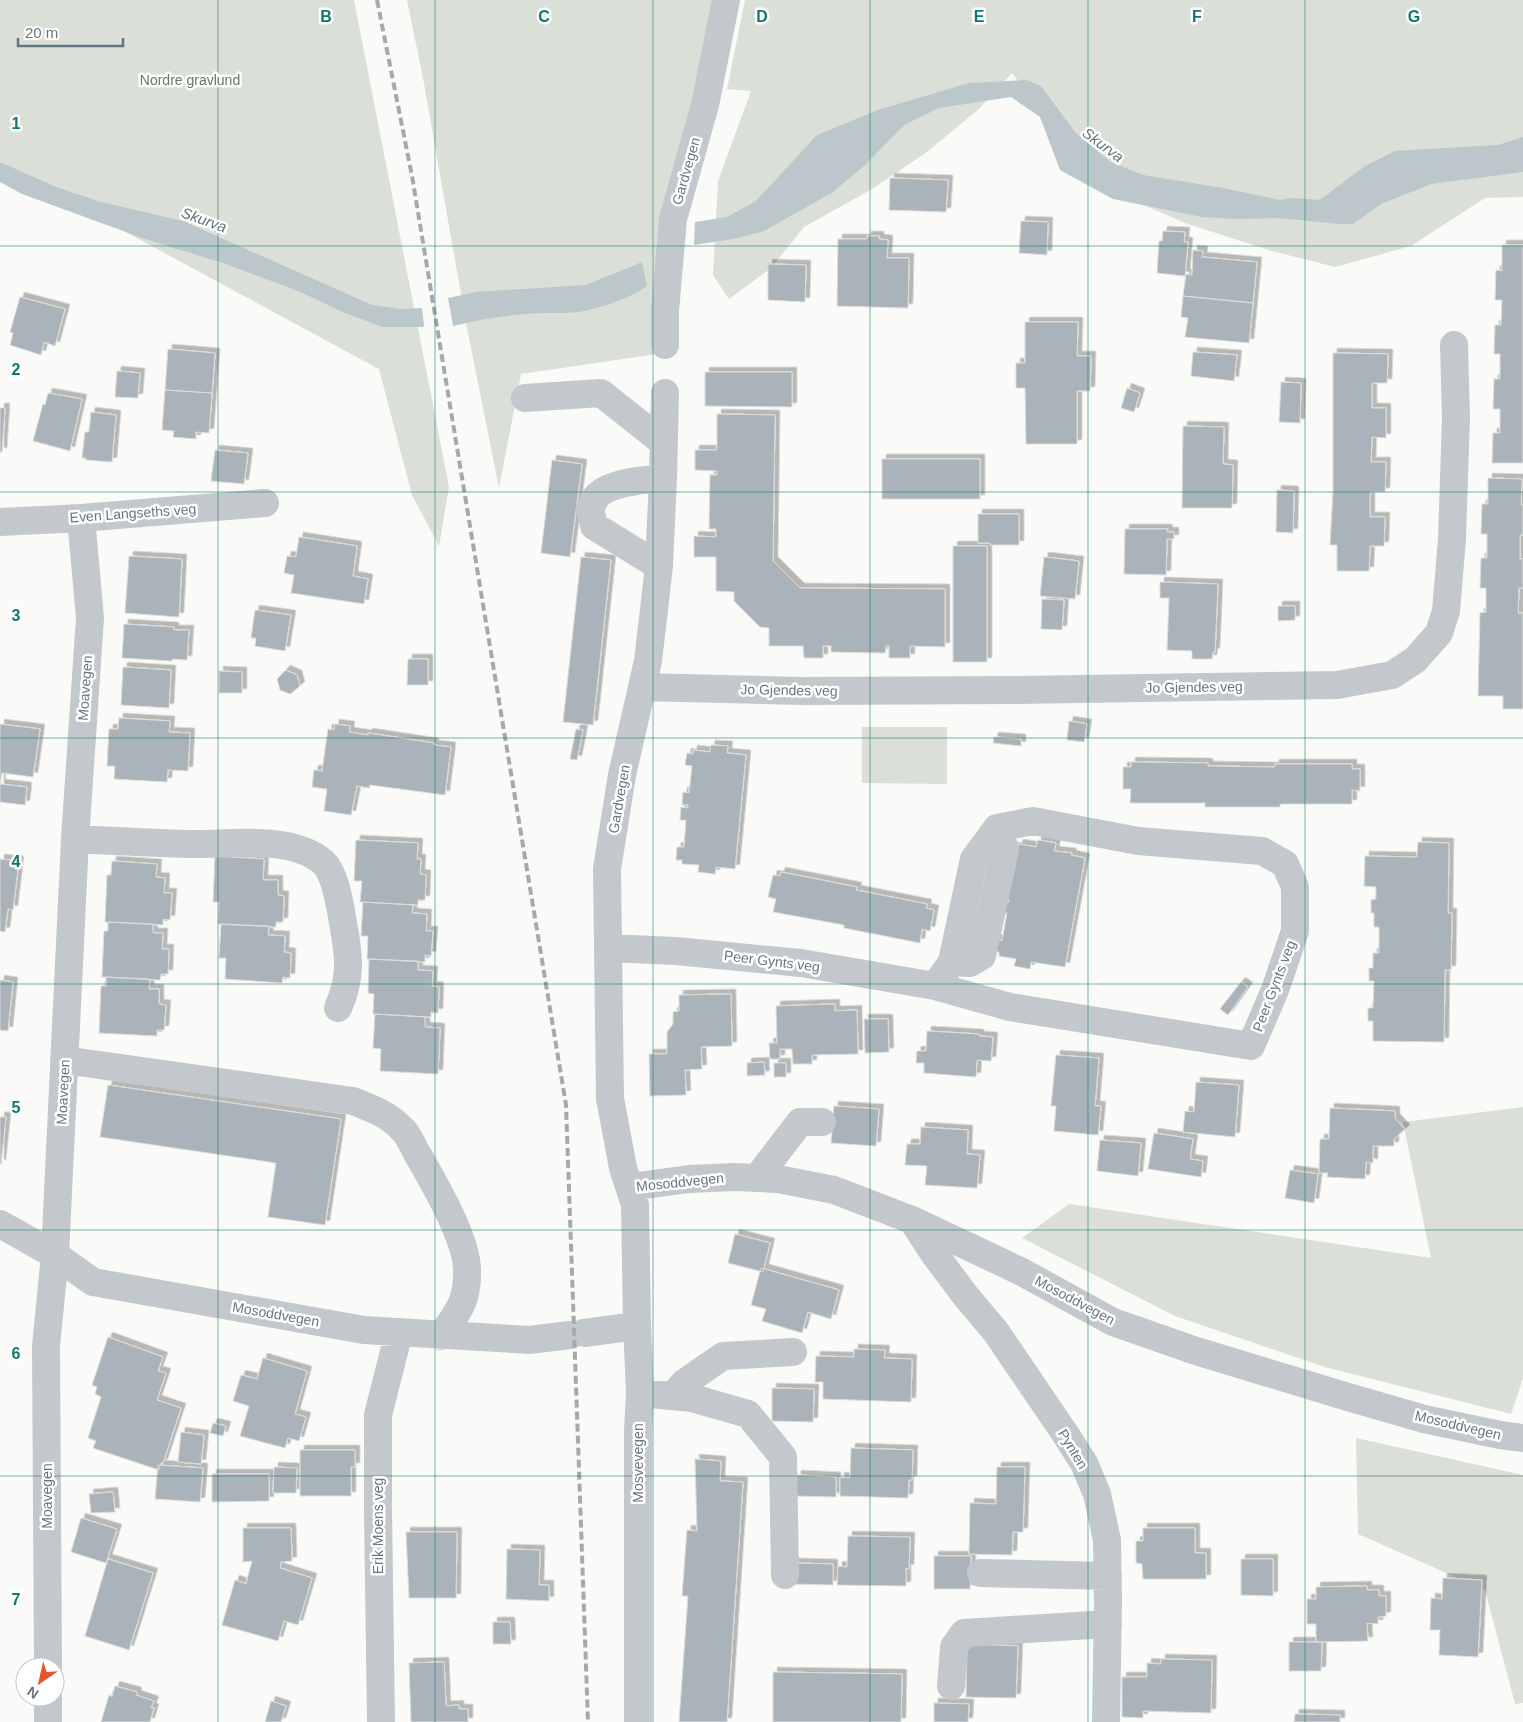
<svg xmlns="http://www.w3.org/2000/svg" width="1523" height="1722" viewBox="0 0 1523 1722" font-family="Arial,sans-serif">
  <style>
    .green { fill: #dadfd7 }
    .water { fill: #bbc7cb }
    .building { fill: #aab3b9; stroke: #dcdcda; filter: url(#shadow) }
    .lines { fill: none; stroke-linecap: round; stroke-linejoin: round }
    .minor { stroke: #c3c8cc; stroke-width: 28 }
    .rail { stroke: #a2aab0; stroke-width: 4; stroke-dasharray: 8 4; stroke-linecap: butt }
    .grid { fill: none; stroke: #0f766e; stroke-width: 1; stroke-opacity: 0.55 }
    .labels { text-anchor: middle; stroke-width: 5; stroke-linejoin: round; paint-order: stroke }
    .park-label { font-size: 14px; fill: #687a64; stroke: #fff }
    .street-label { font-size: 14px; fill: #657683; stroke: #fff }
    .water-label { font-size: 15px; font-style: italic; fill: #60757c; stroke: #fff }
    .grid-label { font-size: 16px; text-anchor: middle; font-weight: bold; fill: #0f766e; stroke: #fff; stroke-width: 5; stroke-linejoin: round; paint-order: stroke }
  </style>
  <defs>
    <filter id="shadow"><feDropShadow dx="4.5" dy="-4.5" stdDeviation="0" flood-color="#0004"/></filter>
  </defs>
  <rect width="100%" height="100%" fill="#fafaf8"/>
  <path class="green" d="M0,0H354L449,487L439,546L412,495L379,369L0,164Z
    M407,0H714L657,354L521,374L499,488L467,328L423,78Z
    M745,0H1523V197L1485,198L1411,246L1335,267L1272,251L1185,223L1098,185L1012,73L980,108L927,152L872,189L804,227L771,268L729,299L713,275L718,181L751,91L727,89Z
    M862,727H947V784L862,783Z
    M1523,1107V1378L1511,1414L1325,1367L1175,1316L1022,1238L1069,1204L1431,1258L1403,1122Z
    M1356,1438L1523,1475V1703L1515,1704L1485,1590L1358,1534Z"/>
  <path class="water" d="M1027,80L1041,86L1075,132L1111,162L1143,175L1223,188L1280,200L1293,198L1320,200L1365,166L1395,151L1498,145L1523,137V172L1431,184L1381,204L1353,224H1339L1280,218L1238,219L1202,217L1113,199L1060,170L1040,117L1011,97L939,108L904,125L865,165L833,192L764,231L738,238L694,245L695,222L727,217L756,201L817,135L878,110L969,83Z
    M0,162L56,187L101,202L183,221L372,305L401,309L422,308L424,327H383L345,313L298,291L226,264L145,239L22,194L0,182Z
    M642,262L647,286C629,299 600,308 579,312C561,314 543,312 525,314C500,316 477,320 453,326L448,298L476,292L586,285Z"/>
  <path class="building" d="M890,178L948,180L946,212L889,210Z
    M1021,221L1048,222L1047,255L1019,253Z
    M1163,231L1185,232L1184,242H1188L1185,276L1157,273L1159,241H1162Z
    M867,236H879V239L888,240L887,258H909L908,308L837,306L838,239H867Z
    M1502,245H1523V463H1492L1493,433H1500V409H1493L1494,379H1500V354H1494L1495,325H1501L1502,300H1495L1496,270L1502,271Z
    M1193,250L1203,251L1202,257L1257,262L1253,303L1183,296L1186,274L1192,275Z
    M768,264L806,265L805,302L768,300Z
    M1183,296L1253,303L1249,343L1185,337L1188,318L1181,317Z
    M20,297L65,309L55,346L44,342L41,355L10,345L13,333L10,332Z
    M1025,322H1078L1077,356H1091L1090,391H1077V444H1026L1025,388H1016V363H1025Z
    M168,349L215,353L212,393L165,390Z
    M1193,352L1237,355L1234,381L1191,376Z
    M1333,353L1388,354L1387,383H1372V408H1386V438L1372,437L1371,462H1386L1385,492H1370V517H1385L1384,546H1370L1369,571H1337V545H1330L1333,491Z
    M117,371L140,373L138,398L115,397Z
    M705,372H792V407L705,406Z
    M1281,382L1301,383L1300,423L1279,422Z
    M1127,388L1140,393L1134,412L1121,408Z
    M165,390L212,393L209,433L196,432V439L173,437L174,431L162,430Z
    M48,393L82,399L70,451L33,441L43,404L45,405Z
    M0,408H5L2,452H0Z
    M91,412L116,415L112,462L86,460V458H82L85,432H89Z
    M717,414L775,415L773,561L800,588L945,589V647L910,646V658H889V646H886L885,653L831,652V646H823V658H804L803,646H769V628L760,627L734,601V592L716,591V557H694V536L716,537V529H709L710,475H717V471L695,470V450H717Z
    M1183,426L1224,427L1223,464L1233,465L1232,508H1182Z
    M215,450L248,453L244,484L211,481Z
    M882,459H980V499H882Z
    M552,460L582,464L570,557L541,553Z
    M1488,478L1522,479L1521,505H1523V535H1520V559H1523V588H1519L1518,613H1523V709H1503V696H1478L1480,613L1486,612V588H1480L1481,558H1487V534H1481L1482,504H1488Z
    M1277,490L1294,491L1293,533L1276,532Z
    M978,514H1019V545H990V543H978Z
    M1125,529H1168L1167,532H1174V539H1167L1166,575L1124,574Z
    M299,537L357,546L353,576L368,579L364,604L291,593L294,575L284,573L287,556L296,557Z
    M953,546H987V662H953Z
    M129,556L182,559L179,617L125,613Z
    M581,557L611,560L593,725L563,722Z
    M1044,557L1079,561L1075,599L1040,596Z
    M1160,582L1218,584L1215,652H1213L1212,659H1192V651L1167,650L1169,598H1160Z
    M1042,599L1064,600L1062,630L1041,629Z
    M1278,606H1295V620L1278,621Z
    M255,610L291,615L285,651L255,646L256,638H251Z
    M124,624L174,627V630H189L187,660L172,659V661L122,658Z
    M408,659H428V685H407Z
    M123,667L171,670L169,708L121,705Z
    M286,670L297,675L300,686L290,694L280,690L277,679Z
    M219,671L242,672V693H219Z
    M119,718L170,721L169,732L190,733L188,771L168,770L167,782L114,779L115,766H107L109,729H118Z
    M1069,721L1087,724L1084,742L1067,740Z
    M0,724L40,729L33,777L2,773L0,784L27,787L25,805L0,802Z
    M335,724L350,726L349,732L368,735V733L434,743V745L451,747L445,795L370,785L369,788L357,786L351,815L324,811L327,789L312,787L314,770L322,771L328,729L334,730Z
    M576,729L583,730L577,760L570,759Z
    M994,737L1021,739V746L993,743Z
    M711,745L728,746L727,753L746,755L735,869L716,867L715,874L698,872L699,865L682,864V860H676L677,847H684L686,820H680L681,807L688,808V805H682L683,792L689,793L692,766L685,765L687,753L693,754V750L710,752Z
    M1131,762L1208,763V766L1275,767V764H1352V769H1360V791L1352,790V804H1280V807H1205V803H1130L1131,789H1123V767H1131Z
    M356,840L418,843L417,859H421L420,874L426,875L425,900H418V905L360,902L362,881H354Z
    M1038,840L1056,843L1054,851L1072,853L1071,855L1085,858L1065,967L1031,962L1030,969L1014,966L1016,959L999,956V952L993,951L996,939L1002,941L1007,913H1001L1003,901L1009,902V899L1003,898L1006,885L1011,886L1016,860L1013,847L1018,848L1019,844L1036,847Z
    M1418,842L1449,843L1448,913H1452L1451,970H1445L1444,1042L1373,1041V1021H1368V1008H1373L1374,981H1369V968H1373V953H1379V927H1374V913H1371V900L1376,899V887L1364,886L1365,856L1417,857Z
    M215,856L264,859L263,880H278V895L284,896L283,922H276V927L218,924L219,902H213Z
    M0,859L19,861L13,910L8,909L5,932L0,931Z
    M112,861L157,864L156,877L165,878L164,893H172L170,920L163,919V925L105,922L107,875H111Z
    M781,872L857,887L856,890L927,904L926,908L934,910L930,931L922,929L920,943L844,928V925L773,912L776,899L768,897L773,875L780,876Z
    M363,902L413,905L412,913L427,914L426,931H433L431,956L425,955V962L367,959L368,936H361Z
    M108,922L153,924V933H163L162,949H169L168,974H161L160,980L102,977L104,931H108Z
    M221,924L269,926L268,935L285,936L284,952L291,953L290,978L283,977L282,983L225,979L226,958H219Z
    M369,959L418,961V970L433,971L432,986L439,987L438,1013L431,1012V1017L373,1014L374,994L368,993Z
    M106,977L150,979L149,989H159V1004L166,1005L164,1030H157V1036L99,1033L101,986H106Z
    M0,980L13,982L8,1031L0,1030Z
    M1241,982L1248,987L1228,1015L1220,1009Z
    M731,994L732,1046L701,1047L702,1069L685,1070L686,1095L650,1096L649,1054H667V1032L673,1024V1012L679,1011V995Z
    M835,1004V1011L857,1010L858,1054L812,1055V1064H793L792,1049H780V1059H770L769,1043H777L776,1006Z
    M375,1014L425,1017V1027L440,1028L438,1074L380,1071L381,1049L373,1048Z
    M864,1019H888L889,1052L865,1053Z
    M927,1031L979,1034V1036L993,1037L991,1061L977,1060L976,1077L924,1073V1063H916L917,1051H926Z
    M1056,1055L1099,1058L1095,1106H1101L1098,1135L1054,1131L1056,1106H1051Z
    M764,1062L765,1075L747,1076V1063Z
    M774,1063H786V1077H774Z
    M1196,1082L1239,1085L1235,1137L1183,1132L1185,1111L1194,1112Z
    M108,1085L341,1119L325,1225L268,1217L276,1163L100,1137Z
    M834,1106L879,1109L876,1146L831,1143Z
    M1330,1108L1395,1111V1118L1405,1129L1394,1139V1146H1373V1163L1366,1162L1365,1179L1327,1177L1328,1173H1319L1320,1139H1329Z
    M0,1117H6L1,1164H0Z
    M921,1127L968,1130L967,1154L980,1155L977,1188L925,1185L927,1166L905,1165L907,1144H920Z
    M1154,1133L1193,1139L1190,1159L1203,1161L1201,1177L1148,1169Z
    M1100,1140L1141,1143L1138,1176L1097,1171Z
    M1290,1170L1318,1174L1314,1203L1285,1198Z
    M735,1234L770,1243L763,1272L728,1263Z
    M761,1268L839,1290L831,1319L808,1312L802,1333L762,1321L766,1309L751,1305Z
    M108,1337L163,1357L158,1371L166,1373L157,1400L181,1408L163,1463H161L159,1470L93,1448L96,1441L88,1438L101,1397L95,1394L97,1387L92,1385Z
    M854,1349L885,1350L884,1358L912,1359L911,1402L823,1399V1382H815L816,1356L854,1357Z
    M263,1358L307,1371L295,1414L306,1417L299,1441L288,1438L285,1448L240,1436L249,1406L233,1401L241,1375L257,1379Z
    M772,1388L814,1389L813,1422L772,1421Z
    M213,1423L226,1426L223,1436L210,1433Z
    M181,1432L204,1435L201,1464L178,1462Z
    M851,1448L913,1450L912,1480H909L908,1498L840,1496V1477L850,1478Z
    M300,1450H355V1467H351V1496H300Z
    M695,1459L721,1461L720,1481L743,1482L727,1722H679L688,1596H682L687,1530L697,1531Z
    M158,1465L203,1468L200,1502L155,1499Z
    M274,1467L297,1468L296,1493H273Z
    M997,1467H1025L1023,1532H1013L1012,1555L969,1554L970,1503L996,1504Z
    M212,1474H269V1501L212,1502Z
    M797,1475L836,1477V1497L796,1496Z
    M113,1492L115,1512L91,1513L89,1494Z
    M81,1518L117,1529L106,1563L71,1552Z
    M243,1528H291L292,1561L281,1562L280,1568L312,1578L298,1625L284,1621L278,1641L222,1625L235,1580L246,1584L252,1561L243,1562Z
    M1143,1528H1195V1553H1206V1579H1143L1142,1564L1136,1563V1541H1143Z
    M406,1532H457L456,1598H409Z
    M848,1536L910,1537L909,1569L906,1568V1586L837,1585L838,1566L847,1567Z
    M507,1549L540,1550L539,1585H549V1601L506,1599Z
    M934,1556H971L970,1589H934Z
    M108,1559L153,1573L129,1650L85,1636Z
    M1241,1559H1273V1596L1241,1595Z
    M794,1563L833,1564V1585L794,1584Z
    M1443,1578L1482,1580L1478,1657L1439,1655L1440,1630H1430L1431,1598L1442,1599Z
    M1367,1586V1590H1379V1596H1386V1616L1378,1617V1624L1367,1623L1368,1641L1316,1642V1624H1307V1599H1316V1587Z
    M493,1622H510L511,1644H493Z
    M1289,1642H1322L1321,1671H1289Z
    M967,1644L1018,1646L1016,1698L966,1697Z
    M1161,1659L1212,1660L1211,1713L1143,1711V1718L1122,1717V1677H1147V1663L1161,1664Z
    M444,1662L446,1706L459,1705V1709H468V1722H411L409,1663Z
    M773,1672L902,1674L901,1722H773Z
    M115,1686L137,1692L136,1695L154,1701L151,1708H154L150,1722H101L109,1695L112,1697Z
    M271,1701L286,1706L281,1722H265Z
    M934,1703L969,1704L968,1722H934Z
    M1295,1714L1340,1715V1722H1294Z"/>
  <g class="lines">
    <path class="minor" d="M665,345V311L673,219L705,105L726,0
      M525,398L601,393L664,443
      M0,522L81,518L265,503
      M659,566L594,526L590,509C592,505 594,499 598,495C612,482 645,480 663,478
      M642,687L802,691L1015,690L1337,685L1392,675L1415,660L1439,633L1446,611L1452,539L1456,417L1454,345
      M75,839C113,841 151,843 189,844C229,845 290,834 323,862C336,874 340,906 343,923C349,955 352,977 338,1008
      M608,948L676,951L801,963L935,986L952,962L974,859L997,828L1033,821L1138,841L1262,851L1285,864L1295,887V931L1275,990L1251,1046L1010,1007L935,986
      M952,962L970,963L982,956L1005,849L997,828
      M64,1060L353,1101C371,1108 388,1114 402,1129C409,1135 413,1147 418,1155C434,1183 467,1239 467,1270C468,1301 458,1312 441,1336
      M757,1178L800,1122H822
      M630,1187L689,1179L735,1177L778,1179L834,1190L912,1220L1022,1272L1113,1322L1196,1351L1348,1397L1424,1419L1500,1435L1523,1438
      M912,1220L935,1255L965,1295L996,1332L1064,1432L1084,1463L1097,1494L1107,1540L1108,1602L1106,1722
      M0,1224L55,1255L93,1282L364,1330L529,1340L570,1335
      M584,1333L637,1326
      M640,1393L692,1398L748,1414L783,1457L785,1575
      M673,1396L684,1383L723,1356L793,1352
      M981,1573L1108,1576
      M48,1667L46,1346L55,1255L75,839L90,618L81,518
      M951,1686L954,1647L964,1633L1108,1624
      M48,1697V1722
      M381,1722L378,1511V1415L399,1332
      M638,1722V1431L640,1393L637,1326L635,1205L623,1168L610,1098L607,869L622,775L648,661L659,566L663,478L665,393"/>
    <path class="rail" d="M377,0L412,176L566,1105L588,1722"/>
  </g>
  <path class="grid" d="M218,0V1722M435,0V1722M653,0V1722M870,0V1722M1088,0V1722M1305,0V1722M0,246H1523M0,492H1523M0,738H1523M0,984H1523M0,1230H1523M0,1476H1523"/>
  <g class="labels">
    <g class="park-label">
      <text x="190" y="85">Nordre gravlund</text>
    </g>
    <g class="street-label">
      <text transform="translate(686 171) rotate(-74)" y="5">Gardvegen</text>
      <text transform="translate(133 513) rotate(-4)" y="5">Even Langseths veg</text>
      <text transform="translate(1194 687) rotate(-1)" y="5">Jo Gjendes veg</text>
      <text transform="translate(85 688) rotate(-86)" y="5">Moavegen</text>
      <text transform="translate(789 690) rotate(1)" y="5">Jo Gjendes veg</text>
      <text transform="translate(619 799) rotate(-80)" y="5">Gardvegen</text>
      <text transform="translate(772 961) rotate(7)" y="5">Peer Gynts veg</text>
      <text transform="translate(1274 986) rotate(-69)" y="5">Peer Gynts veg</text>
      <text transform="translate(63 1092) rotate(-87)" y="5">Moavegen</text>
      <text transform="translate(680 1182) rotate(-6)" y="5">Mosoddvegen</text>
      <text transform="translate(1075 1300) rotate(28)" y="5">Mosoddvegen</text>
      <text transform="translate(276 1314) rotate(10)" y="5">Mosoddvegen</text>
      <text transform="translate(1458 1425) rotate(13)" y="5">Mosoddvegen</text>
      <text transform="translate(1073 1449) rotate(59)" y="5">Pynten</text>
      <text transform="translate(638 1463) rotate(-90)" y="5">Mosvevegen</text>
      <text transform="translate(47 1496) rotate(-90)" y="5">Moavegen</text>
      <text transform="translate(378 1526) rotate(-90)" y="5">Erik Moens veg</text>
    </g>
    <g class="water-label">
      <text transform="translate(1103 145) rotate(37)" y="5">Skurva</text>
      <text transform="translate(204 220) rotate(20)" y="5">Skurva</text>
    </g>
  </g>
  <g class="grid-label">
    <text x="326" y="22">B</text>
    <text x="544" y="22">C</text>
    <text x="762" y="22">D</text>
    <text x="979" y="22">E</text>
    <text x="1197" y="22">F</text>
    <text x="1414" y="22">G</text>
    <text x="16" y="129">1</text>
    <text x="16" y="375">2</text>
    <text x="16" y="621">3</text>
    <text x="16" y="867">4</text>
    <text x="16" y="1113">5</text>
    <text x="16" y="1359">6</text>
    <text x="16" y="1605">7</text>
  </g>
  <g transform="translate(40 1682) rotate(214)"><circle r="24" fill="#ffffff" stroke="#c1c8cd"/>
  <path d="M0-4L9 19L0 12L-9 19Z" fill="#e4572e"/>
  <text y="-8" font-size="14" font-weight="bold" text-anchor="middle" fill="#657683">N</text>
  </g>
  <path d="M18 38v8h105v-8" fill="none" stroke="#657683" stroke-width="2.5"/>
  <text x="25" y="38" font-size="15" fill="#657683" stroke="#ffffff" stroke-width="4" paint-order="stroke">20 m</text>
</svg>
